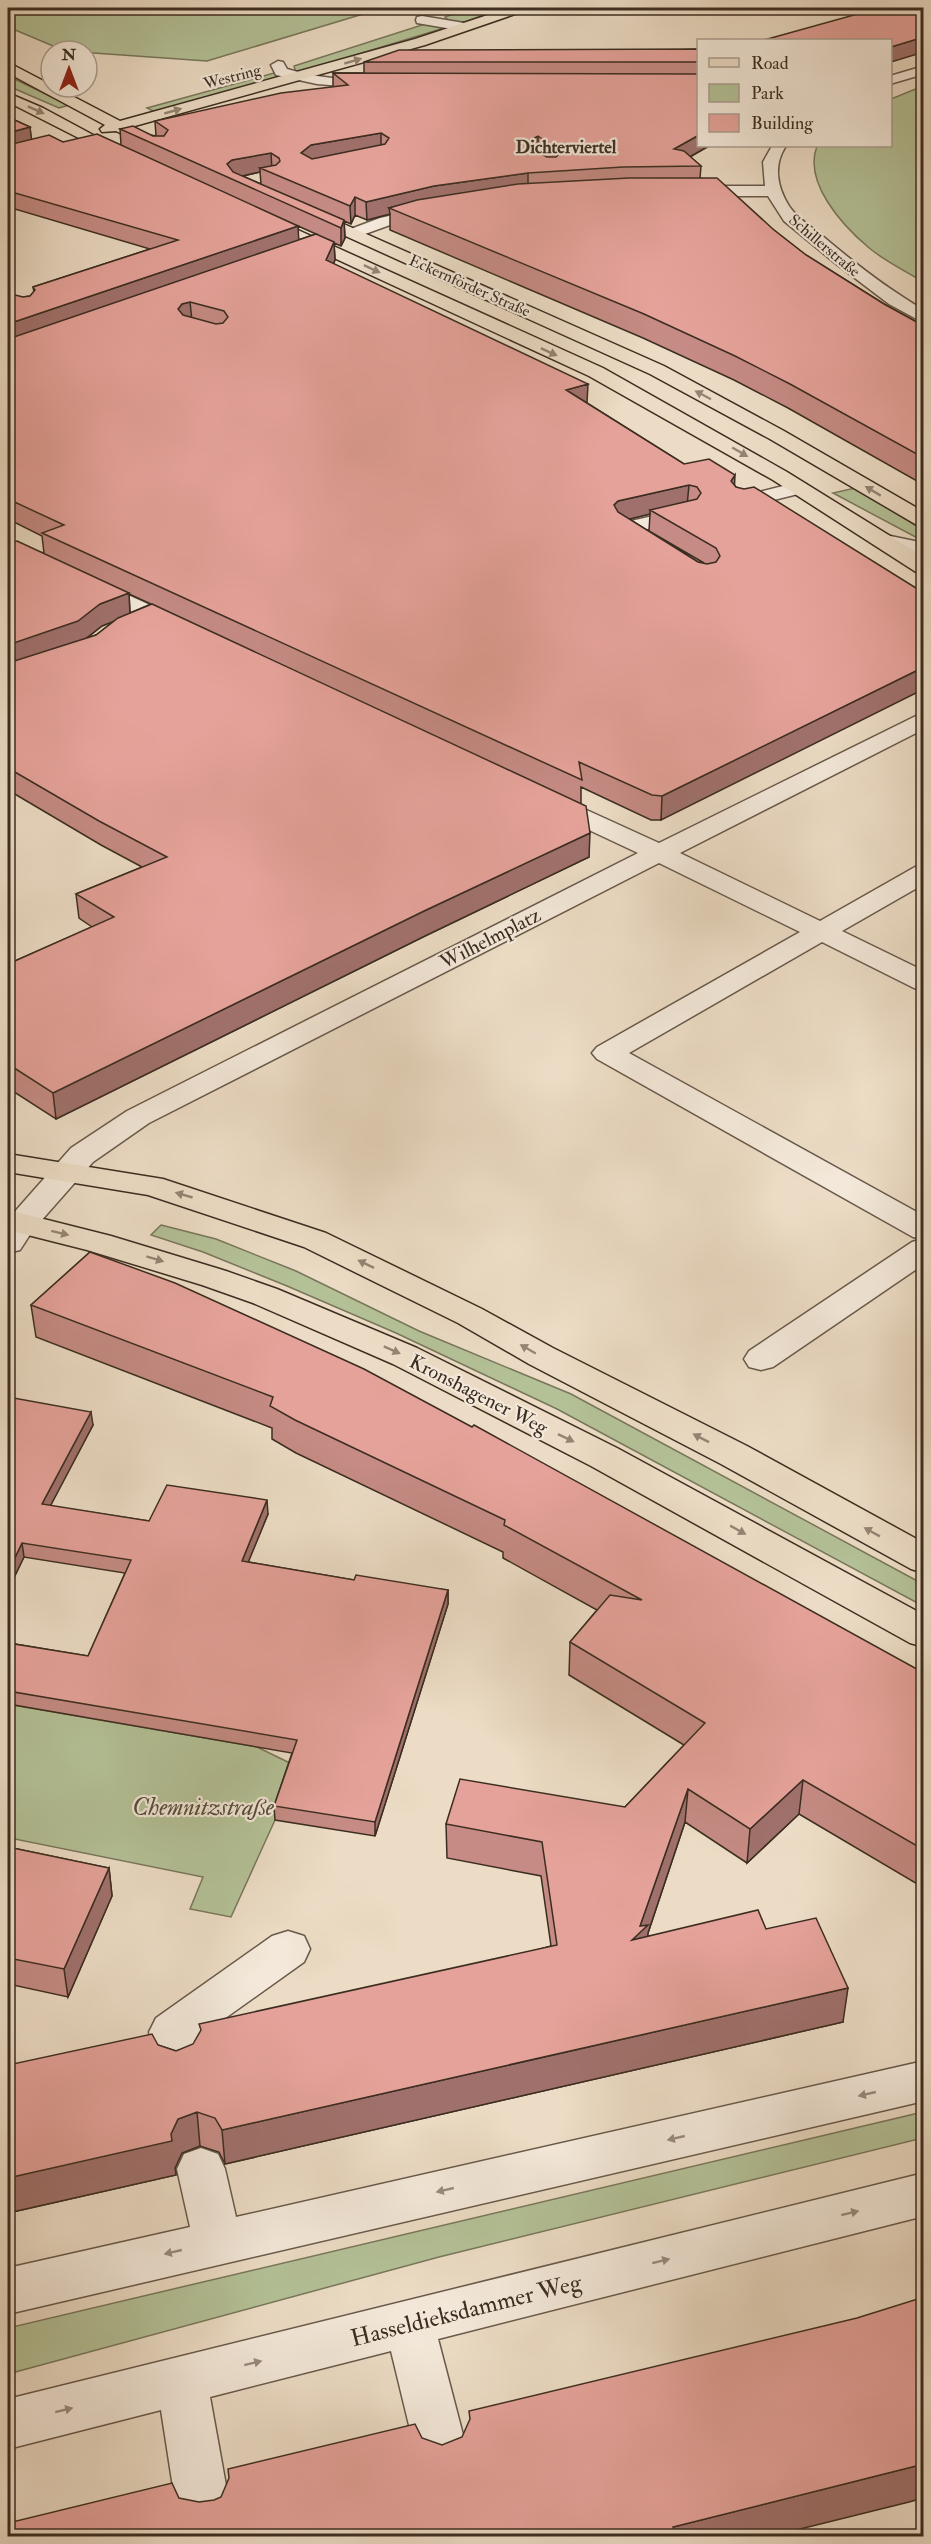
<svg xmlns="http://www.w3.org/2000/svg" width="931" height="2544" viewBox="0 0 931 2544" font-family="'IM FELL Double Pica',serif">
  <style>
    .green { fill: #b4c197; stroke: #78775c; stroke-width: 1.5 }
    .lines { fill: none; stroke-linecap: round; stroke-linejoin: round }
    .minor-casing { stroke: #68594a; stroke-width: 3 }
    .major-casing { stroke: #3c2d21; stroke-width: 3 }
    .minor { fill: #f3e8d9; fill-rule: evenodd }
    .major { fill: #ecdcc5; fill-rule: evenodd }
    .wall { fill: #c58b84; stroke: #3c2d21; stroke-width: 1.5; fill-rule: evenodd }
    .shaded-wall { fill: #a0716c; stroke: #3c2d21; stroke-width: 1.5 }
    .building { fill: #e5a29a; stroke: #3c2d21; stroke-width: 1.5; fill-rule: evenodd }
    .oneway { fill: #948473 }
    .oneway2 { fill: #988a7d }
    .labels { text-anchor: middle; stroke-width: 4.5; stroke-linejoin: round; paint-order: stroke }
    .far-street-label { font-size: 16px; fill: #3c2d21; stroke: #f3e8d9 }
    .far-quarter-label { font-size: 18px; font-weight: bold; fill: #3c2d21; stroke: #f3e8d9 }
    .street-label { font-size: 20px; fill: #3c2d21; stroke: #f3e8d9 }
    .near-park-label { font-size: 24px; font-style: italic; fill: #544b39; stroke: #f3e8d9 }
    .near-street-label { font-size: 24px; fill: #3c2d21; stroke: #f3e8d9 }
  </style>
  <rect width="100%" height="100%" fill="#ecdcc5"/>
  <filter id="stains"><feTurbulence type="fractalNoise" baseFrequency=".00333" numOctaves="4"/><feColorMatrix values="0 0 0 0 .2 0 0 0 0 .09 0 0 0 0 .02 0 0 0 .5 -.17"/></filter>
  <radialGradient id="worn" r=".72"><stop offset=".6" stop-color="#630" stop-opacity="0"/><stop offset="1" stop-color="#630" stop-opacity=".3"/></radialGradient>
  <path class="green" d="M8,8H383L207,61L65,51L8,27Z
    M471,8H503L465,22L449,21L445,17Z
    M425,24L437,25L441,29L296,73L294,66Z
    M274,73L281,77L155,112L147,108Z
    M8,76L69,105L59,108L8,86Z
    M923,86H924L923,282C906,271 884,261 868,247C842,225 803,182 817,146H890L891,99Z
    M855,488L923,530V541L833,493Z
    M161,1225L216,1239L296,1271L419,1331L571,1394L923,1584V1606L557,1409L396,1333L287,1286L203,1252L151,1235Z
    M8,1704L257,1747L294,1765L275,1820L231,1917L190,1909L203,1877L15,1839L8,1853Z
    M923,2112V2138L439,2257L8,2374V2328Z"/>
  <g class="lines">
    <defs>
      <path id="minor" d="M422,16L464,23L470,27L464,31L417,23L416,20L417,17Z
        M278,61L283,62L287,69C317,78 347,80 378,81L385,85L378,89L317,84L276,75L271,65Z
        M924,66V74L890,84V76Z
        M772,146H786C773,165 777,187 789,206C797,218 809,225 820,234C853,262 886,288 924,310V323L889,304L835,263L784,221L768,196H687L679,191L687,186H765L763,162Z
        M433,206L439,208L441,211L439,214L390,225L354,238L346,233L348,230L380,218Z
        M799,482L806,484L809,488L806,492L742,508L735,506L732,502L735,498Z
        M688,508L695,510L698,514L695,518L643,530L664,545L661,550C645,553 631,541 618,532L615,528L618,524Z
        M881,534L924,543V555L874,544L870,540L874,536Z
        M8,540L187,622L190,627L187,632L179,634L171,632L8,554Z
        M924,712V729L680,853L820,921L915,867L924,865V884L842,931L924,971V990L914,988L822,942L629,1053L924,1216V1264L773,1367L761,1370L749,1367L744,1359L749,1351L912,1242L923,1239L913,1237L597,1059L592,1053L597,1047L800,932L659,863L149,1123L93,1162L33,1230L20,1250L8,1253V1221L11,1216L71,1148L127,1111L638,853L540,807L536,802L540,797L549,794L558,797L659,843Z
        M288,1931L304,1936L310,1949L304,1962L196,2039L202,2063L195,2077L179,2083L163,2077L156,2063L149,2032L156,2018L272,1936Z
        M924,2061V2101L8,2314V2268L190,2227L177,2169L184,2154L201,2148L218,2154L225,2169L236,2217Z
        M924,2173V2216L438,2339L468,2454L460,2472L442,2479L424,2472L416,2454L391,2351L210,2397L231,2513L223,2532C209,2537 199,2537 185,2532L177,2513L161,2410L8,2449V2399Z"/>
      <path id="major" d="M509,8H526L524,11L425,45L131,127L165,145L167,148L165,151L160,152L116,131L102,132L100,129L105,125L8,73V64L13,65L120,121L415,39Z
        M8,93L43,108L134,157L127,161L122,160L8,102Z
        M303,206L664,366L784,431L924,512V527L917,525L770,439L650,374L297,214L295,211Z
        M258,212L603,368L787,472L924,557V573L916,572L773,480L589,376L252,220L250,217Z
        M8,1154L163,1179L326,1233L482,1309L553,1348L747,1446L924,1543V1573L911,1569L721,1464L529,1364L458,1323L304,1247L148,1195L8,1172Z
        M8,1210L111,1236L226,1271L277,1289L417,1348L617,1448L924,1615V1647L910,1643L591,1466L393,1364L253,1303L202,1285L87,1250L8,1230Z"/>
    </defs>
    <use href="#minor" class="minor-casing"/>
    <use href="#major" class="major-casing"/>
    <use href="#minor" class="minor"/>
    <use href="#major" class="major"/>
  </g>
  <path class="wall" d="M699,49V146H709L690,157L701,166L700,178L774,230L806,255L884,304L924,326V485L788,408L734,380L643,338L390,230V214L367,220L355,215L351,224L344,221L345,238L341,246L334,243L335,260L333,264L587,403L684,464L734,485L736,487L661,820H651L581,787V804L589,857L425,936L56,1119L8,1088V964L92,927L79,918L76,894L142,867L101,845L8,790V544L44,553L42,536L8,519V295L23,297L30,296L34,292L33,287L150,249L8,207V117L30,127L31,140L121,145L120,129L156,136L155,121L333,87V73H364V62ZM260,172L261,184L243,176ZM298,226L316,234L298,240ZM650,514L649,531L704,563L698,562L629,519ZM129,594L151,604L130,613ZM114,621L96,635L87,638L102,626Z
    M90,1252L924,1673V1888L799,1814L747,1863L685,1822L647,1936L766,1929L843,2022L225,2164L219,2152L200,2146L182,2153L175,2168L176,2175L8,2213V2065L158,2045L176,2051L551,1946L541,1876L447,1858L446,1824L625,1807L684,1745L569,1675L570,1642L597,1610L503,1558V1552L296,1453L272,1439V1428L36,1337L31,1305Z
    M8,1397L93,1425L50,1506L149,1521L268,1514L248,1562L354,1580L448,1590V1604L375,1836L275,1820L274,1806L292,1753L8,1704V1643L88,1656L125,1573L24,1557L8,1590Z
    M8,1847L109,1868L112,1896L68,1997L8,1984Z"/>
  <path class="shaded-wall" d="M924,37V52L891,62V47Z
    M30,127L32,143L8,150V133Z
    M381,133V150L312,162L301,153L311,145Z
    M699,135V146H709L673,166L674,149Z
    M538,136V153L527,158L528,141Z
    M271,153L272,170L260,168V172L233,178L227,164L232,160Z
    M528,173V190L389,208L390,214L367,220L366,202L434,186Z
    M355,197V215L351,224L350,206Z
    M344,220L345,238L341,246V228Z
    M298,226L299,244L8,344V324Z
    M334,242L335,260L326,279V260Z
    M190,302L192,321L183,323L178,309L182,304Z
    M588,384L587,403L566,390Z
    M735,475L734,496L731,481Z
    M689,485L687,506L650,510V514L618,522L614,505L618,501Z
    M129,593L130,615L102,626L80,643L8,668V645L100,604Z
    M924,667V689L661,820L662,796Z
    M590,833L589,857L425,936L56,1119L53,1093L424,911Z
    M91,1412L93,1425L44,1518L42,1504Z
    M267,1500L268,1514L243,1575L242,1561Z
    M22,1543L24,1557L8,1590V1572Z
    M448,1590V1604L375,1836V1822Z
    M803,1780L799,1814L747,1863L750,1829Z
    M688,1789L685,1822L648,1933L646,1959L632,1940L640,1926Z
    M109,1868L112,1896L68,1997L64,1969Z
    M848,1988L843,2022L225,2164L222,2130Z
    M197,2112L200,2146L182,2153L175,2168L176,2175L8,2213V2178L171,2134L178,2119Z
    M924,2464V2498L909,2502L772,2536H672L673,2527Z"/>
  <path class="building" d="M879,8H903L924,12V37L891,47V40H764Z
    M699,49V62H364L399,50Z
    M333,73L699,74V135L674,149L684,151L701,166L623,167L528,173L434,186L366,202L355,197L350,206L260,168L276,165L280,161L279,158L271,153L232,160L227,164L233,172L344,220L341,228L120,129L133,126L153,136H164L168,130L155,121L281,93L348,85ZM381,133L389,138L385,144L312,159L301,153L311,145ZM538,136L561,152L556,157H547L533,150L528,141Z
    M8,117L30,127L8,133Z
    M97,134L298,226L8,324V295L11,294L23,297L30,296L35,290L33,287L178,240L8,191V145L49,135L63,142Z
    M629,178H717L774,230L806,255L884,304L924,326V458L790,384L735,356L644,314L389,208L417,200L518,184Z
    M316,234L334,242L326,260L588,384L566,390L684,464L709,459L735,475L731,481L736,487L744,489L754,487L924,593V667L662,796L652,795L579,762L582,780L42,533L64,525L8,499V339ZM190,302L224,311L228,317L223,323L216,324L183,315L178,309L182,304ZM689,485L697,487L701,493L697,499L650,510L716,548L720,556L716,562L707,564L698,562L618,512L614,505L618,501Z
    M17,541L129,593L100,604L78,621L8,645V544Z
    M152,604L586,806L590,833L424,911L53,1093L8,1064V964L114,917L76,894L167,857L99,821L8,768V663L96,635L118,618Z
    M90,1252L175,1283L364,1369L472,1427L474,1425L924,1673V1850L803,1780L750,1829L688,1789L640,1926L648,1925L632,1940L758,1910L766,1929L816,1918L848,1988L222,2130L215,2118L197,2112L178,2119L171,2134L172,2141L8,2178V2065L152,2034L158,2045L176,2051L193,2044L201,2030L199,2024L557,1945L542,1842L446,1824L460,1779L625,1807L705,1723L570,1642L610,1595L642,1600L504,1525L505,1520L295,1420L270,1406L273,1397L31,1305Z
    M8,1397L91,1412L42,1504L149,1521L167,1485L267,1500L242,1561L354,1580L356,1575L448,1590L375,1822L274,1806L297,1740L8,1691V1643L88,1656L131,1560L22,1543L8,1572Z
    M8,1847L109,1868L64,1969L8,1958Z
    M924,2297V2464L673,2527L676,2536H8V2523L172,2483L179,2498L199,2502L214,2500L221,2497L229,2478L228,2469L415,2424L422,2438L442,2445L462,2437L470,2419L469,2411L857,2318Z"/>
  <defs><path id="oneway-solid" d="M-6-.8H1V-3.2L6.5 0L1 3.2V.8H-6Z" transform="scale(1.5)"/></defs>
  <g class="oneway">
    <use href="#oneway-solid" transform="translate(353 61) rotate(-16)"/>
    <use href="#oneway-solid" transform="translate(36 110) rotate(24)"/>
    <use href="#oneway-solid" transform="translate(173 111) rotate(-16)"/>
    <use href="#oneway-solid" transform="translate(372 269) rotate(25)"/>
    <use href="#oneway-solid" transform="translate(549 352) rotate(25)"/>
    <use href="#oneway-solid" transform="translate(703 395) rotate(-152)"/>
    <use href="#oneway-solid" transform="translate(740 452) rotate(30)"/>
    <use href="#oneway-solid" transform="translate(873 491) rotate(-149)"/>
    <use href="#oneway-solid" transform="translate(184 1195) rotate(-164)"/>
    <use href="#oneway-solid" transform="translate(60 1233) rotate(14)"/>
    <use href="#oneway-solid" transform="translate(155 1259) rotate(17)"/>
    <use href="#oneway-solid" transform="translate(366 1264) rotate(-154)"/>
    <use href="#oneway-solid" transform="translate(528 1349) rotate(-150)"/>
    <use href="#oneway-solid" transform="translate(392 1350) rotate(24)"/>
    <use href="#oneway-solid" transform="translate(566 1438) rotate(26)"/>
    <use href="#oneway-solid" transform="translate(701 1438) rotate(-153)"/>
    <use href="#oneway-solid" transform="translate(738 1530) rotate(29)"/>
    <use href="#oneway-solid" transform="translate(872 1532) rotate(-151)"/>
  </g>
  <g class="oneway2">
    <use href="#oneway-solid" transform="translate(867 2094) rotate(167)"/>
    <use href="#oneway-solid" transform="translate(676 2138) rotate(167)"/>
    <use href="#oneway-solid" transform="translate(445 2190) rotate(167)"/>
    <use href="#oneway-solid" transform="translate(850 2213) rotate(-14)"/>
    <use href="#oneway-solid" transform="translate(173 2252) rotate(167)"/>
    <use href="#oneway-solid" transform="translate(661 2261) rotate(-14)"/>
    <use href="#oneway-solid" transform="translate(253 2363) rotate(-14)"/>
    <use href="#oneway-solid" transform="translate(64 2410) rotate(-14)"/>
  </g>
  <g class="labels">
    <g class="far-street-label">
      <text transform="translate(232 76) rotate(-15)" y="6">Westring</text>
      <text transform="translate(825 245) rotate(40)" y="6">Schillerstraße</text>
      <text transform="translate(470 285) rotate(24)" y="6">Eckernförder Straße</text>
    </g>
    <g class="far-quarter-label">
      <text x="566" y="153">Dichterviertel</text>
    </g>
    <g class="street-label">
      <text transform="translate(490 938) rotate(-27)" y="7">Wilhelmplatz</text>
      <text transform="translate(479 1394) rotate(27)" y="7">Kronshagener Weg</text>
    </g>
    <g class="near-park-label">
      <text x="203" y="1815">Chemnitzstraße</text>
    </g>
    <g class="near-street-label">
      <text transform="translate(466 2310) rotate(-14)" y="8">Hasseldieksdammer Weg</text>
    </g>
  </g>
  <rect width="931" height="2544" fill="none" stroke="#ecdcc5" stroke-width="30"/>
  <rect x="9" y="9" width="913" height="2526" fill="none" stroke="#3c2d21" stroke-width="3"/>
  <rect x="15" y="15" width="901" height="2514" fill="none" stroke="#3c2d21" stroke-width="1.5"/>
  <rect x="697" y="39" width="195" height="108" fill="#f3e8d9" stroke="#aa9d8f" stroke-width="1.5"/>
  <rect x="709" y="58" width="30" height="9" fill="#ecdcc5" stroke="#aa9d8f" stroke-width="1.5"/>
  <text x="751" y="69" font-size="18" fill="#3c2d21">Road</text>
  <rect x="709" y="84" width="30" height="18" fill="#b4c197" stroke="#aa9d8f" stroke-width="1.5"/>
  <text x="751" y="99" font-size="18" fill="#3c2d21">Park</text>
  <rect x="709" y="114" width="30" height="18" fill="#e5a29a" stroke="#aa9d8f" stroke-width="1.5"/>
  <text x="751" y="129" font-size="18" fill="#3c2d21">Building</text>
  <g transform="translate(69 69)"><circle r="28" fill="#f3e8d9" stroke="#aa9d8f" stroke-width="1.5"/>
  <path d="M0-4.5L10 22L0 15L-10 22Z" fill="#8f2418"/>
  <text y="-9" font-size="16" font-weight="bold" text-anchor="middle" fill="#3c2d21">N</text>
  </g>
  <rect width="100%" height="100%" filter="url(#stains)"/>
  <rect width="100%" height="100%" fill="url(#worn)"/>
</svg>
